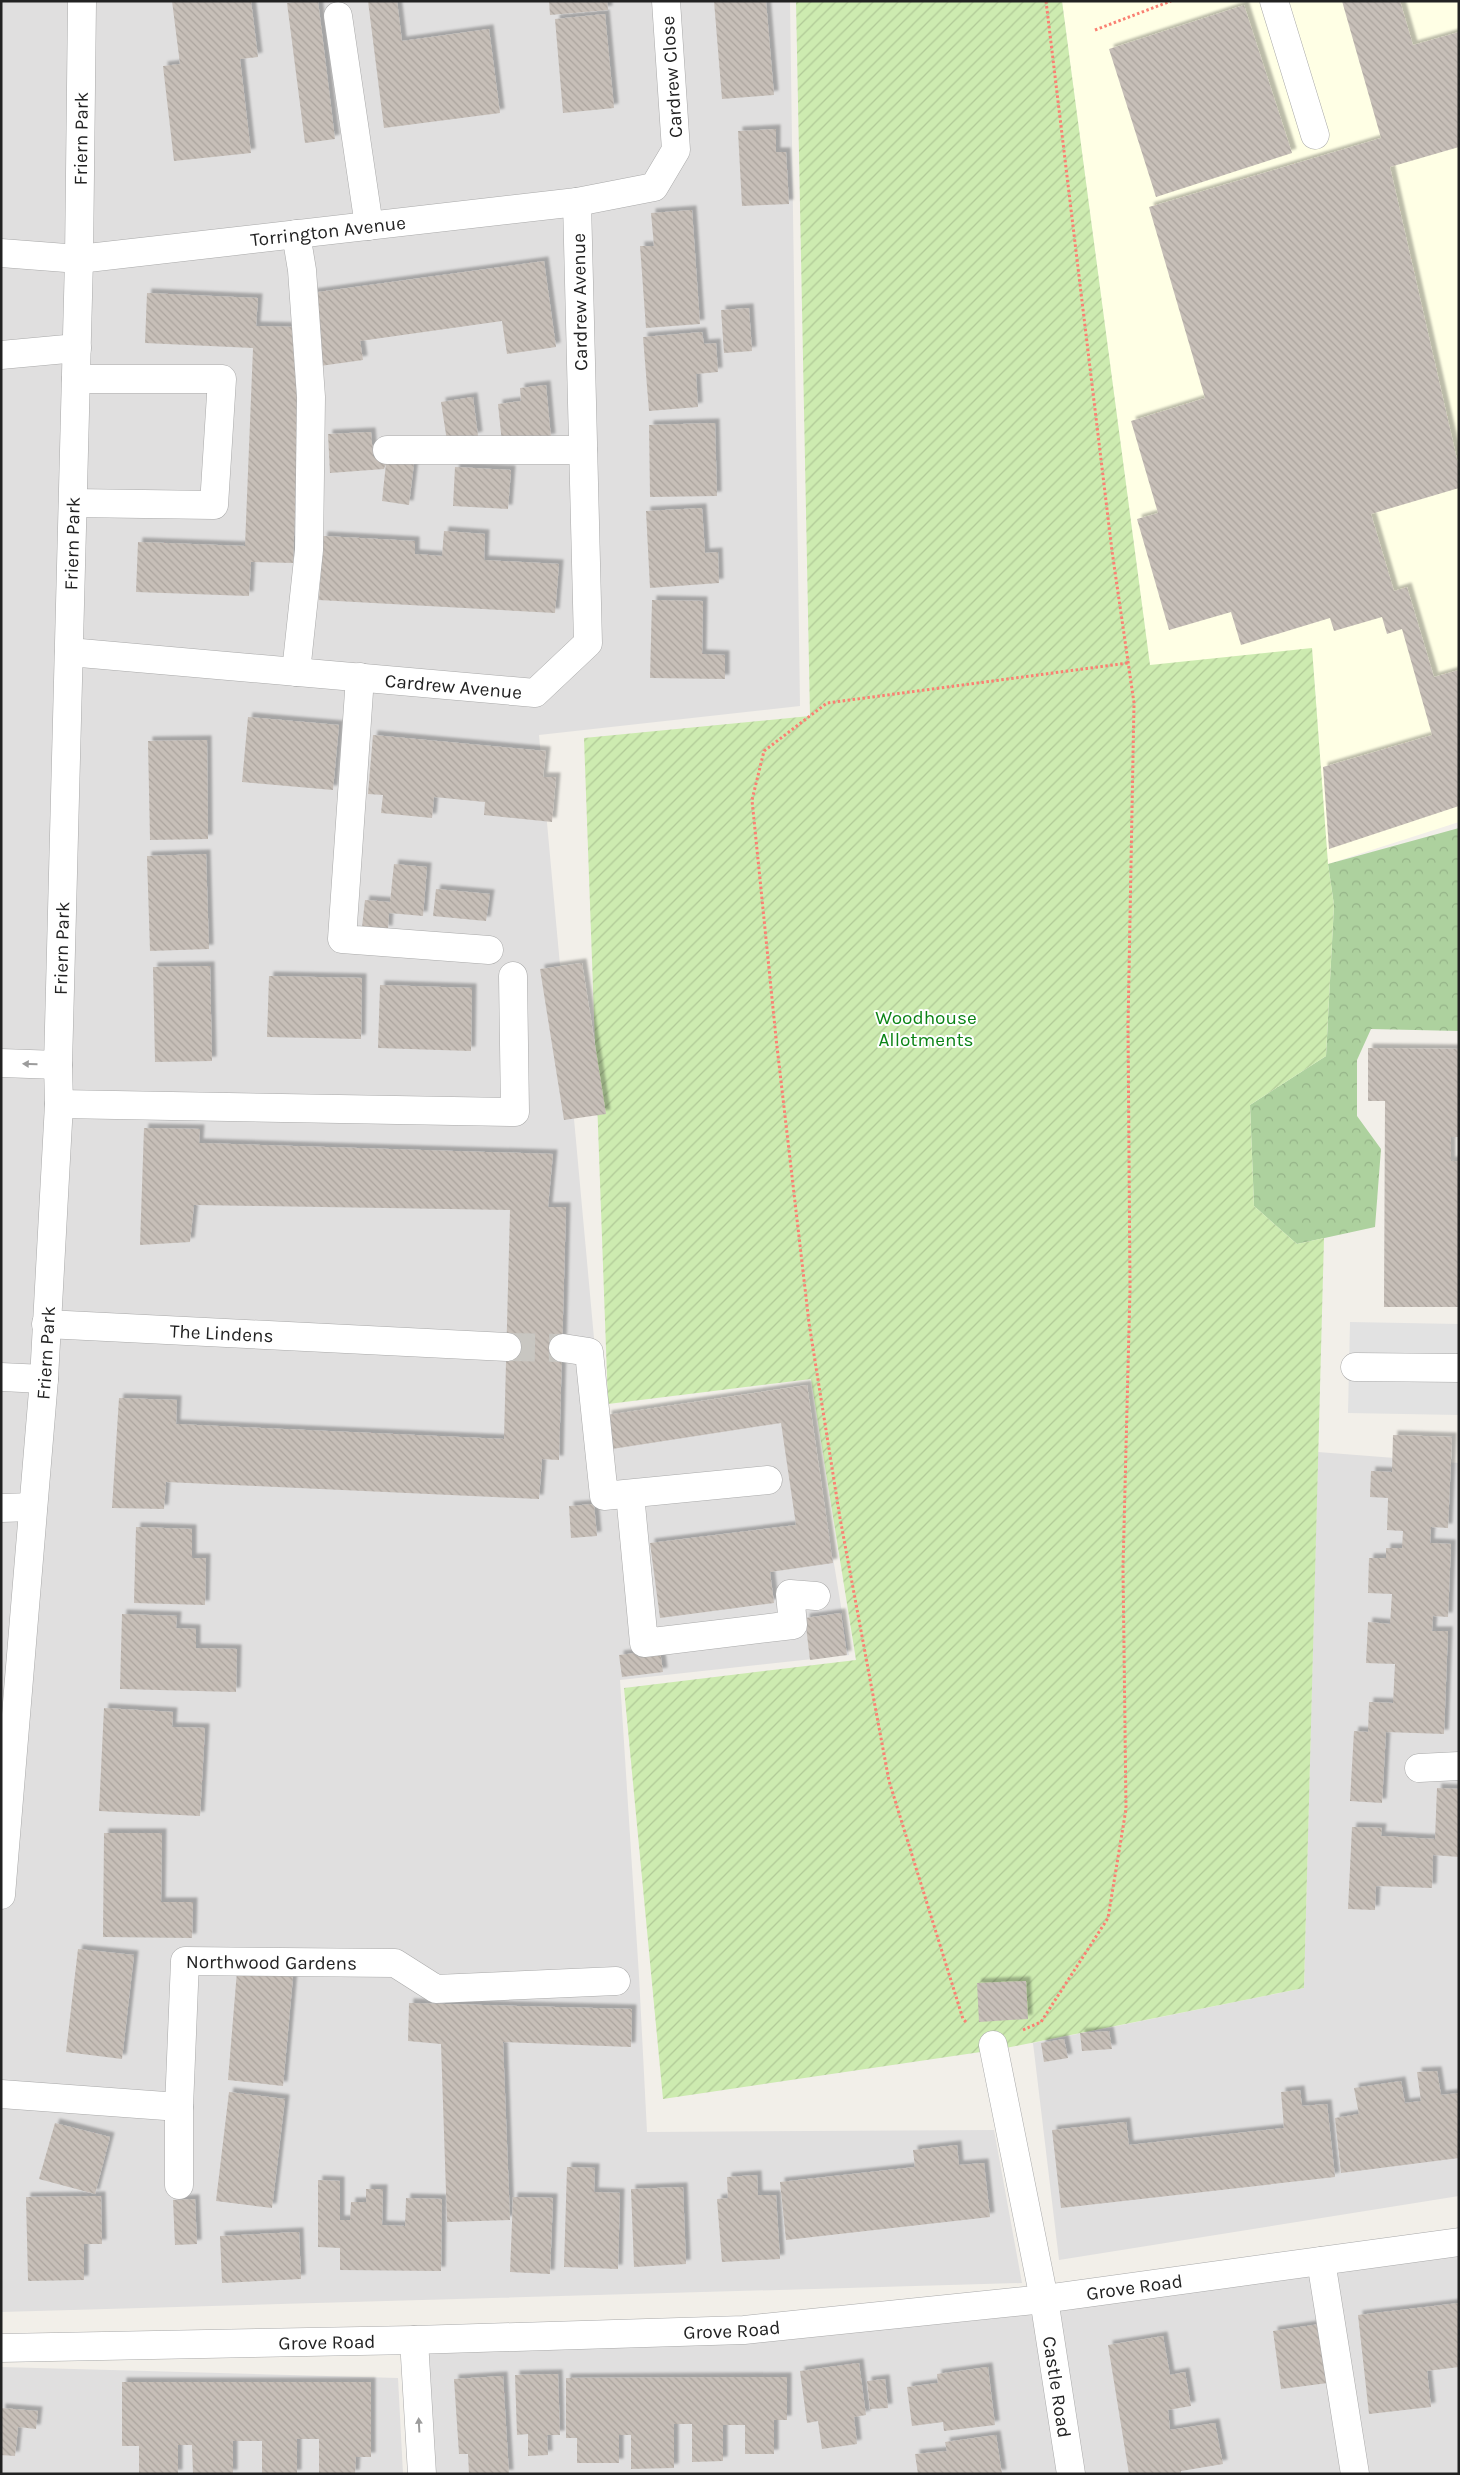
<svg xmlns="http://www.w3.org/2000/svg" width="1460" height="2475" viewBox="0 0 1460 2475" font-family="Karla,sans-serif">
  <style>
    .residential { fill: #e0dfdf }
    .education { fill: #ffffe5 }
    .forest { fill: url(#forest-crowns) }
    .garden { fill: url(#garden-furrows) }
    .parking { fill: #e2e2e2 }
    .building { fill: url(#building-back-hatch); filter: url(#shadow) }
    .lines { fill: none; stroke-linecap: round; stroke-linejoin: round }
    .minor-tunnel { stroke: #c8c6c1; stroke-width: 28; stroke-dasharray: 28 14; stroke-linecap: butt }
    .minor-casing { stroke: #a9a9a9; stroke-width: 29 }
    .path { stroke: #fa8072; stroke-width: 3; stroke-dasharray: 2.5 2.5; stroke-linecap: butt }
    .minor { stroke: #fff; stroke-width: 28 }
    .oneway { fill: #9c9c9c }
    .labels { text-anchor: middle; stroke-width: 4; stroke-linejoin: round; paint-order: stroke }
    .street-label { font-size: 19px; fill: #222; stroke: #fff }
    .park-label { font-size: 19px; fill: #0c8416; stroke: #fff }
  </style>
  <defs>
    <pattern id="forest-crowns" width="20" height="18" patternUnits="userSpaceOnUse" patternTransform="scale(1.25)"><rect width="20" height="18" fill="#add19e"/><path d="M2 6a3 3 0 1 1 6 0M12 15a3 3 0 1 1 6 0" fill="none" stroke="#95b388"/></pattern>
    <pattern id="garden-furrows" width="10" height="10" patternUnits="userSpaceOnUse" patternTransform="scale(1.25)"><rect width="10" height="10" fill="#cdebb0"/><path d="M-1 1l2-2M0 10L10 0M9 11l2-2" fill="none" stroke="#b0c997"/></pattern>
    <pattern id="building-back-hatch" width="6" height="6" patternUnits="userSpaceOnUse" patternTransform="scale(1.25)"><rect width="6" height="6" fill="#c7bfb8"/><path d="M-1 5l2 2M0 0l6 6M5-1l2 2" fill="none" stroke="#aba49e"/></pattern>
    <filter id="shadow"><feDropShadow dx="4.5" dy="-4.5" stdDeviation="1" flood-color="#0004"/></filter>
  </defs>
  <rect width="100%" height="100%" fill="#f2efe9"/>
  <path class="residential" d="M1,1H790L800,706L539,735L601,1415L806,1393L849,1655L620,1680L639,1976L647,2132L994,2130L1022,2283L1,2312Z
    M1318,1452L1459,1463V2196L1059,2260L1033,2043L1304,1988Z
    M1459,2247V2474H1077L1048,2302Z
    M1044,2297L1072,2474H425L415,2347Z
    M1,2367L398,2378L403,2474H1Z"/>
  <path class="education" d="M1062,1H1459V822L1328,864L1312,649L1150,666Z"/>
  <path class="forest" d="M1459,828V1031L1371,1029L1357,1060V1116L1381,1149L1375,1227L1297,1244L1254,1206L1250,1105L1326,1056L1334,905L1328,864Z"/>
  <path class="garden" d="M796,1H1062L1150,665L1312,648L1328,864L1334,905L1326,1056L1250,1105L1254,1206L1297,1244L1324,1238L1304,1988L1001,2049L663,2099L624,1688L856,1660L811,1379L608,1404L584,738L810,716Z"/>
  <path class="parking" d="M1350,1322L1459,1324V1415L1348,1413Z"/>
  <path class="building" d="M172,1H251L258,57L240,59L251,153L174,161L163,66L180,64Z
    M303,1H318L335,139L305,143L287,3Z
    M368,1H397L402,41L489,29L500,113L384,128Z
    M549,1H607L608,10L550,15Z
    M714,1H766L774,95L722,99Z
    M1342,1H1400L1413,45L1459,32V147L1390,167L1459,468V488L1371,514L1394,591L1407,587L1434,677L1459,670V806L1329,849L1323,767L1432,735L1402,629L1387,634L1382,617L1334,631L1330,618L1241,645L1231,612L1169,630L1137,519L1158,513L1131,421L1205,398L1149,207L1381,138Z
    M1244,5L1292,153L1156,197L1109,49Z
    M605,14L614,108L563,113L555,19Z
    M776,129V152H786L789,204L742,206L738,131Z
    M692,210L700,324L646,328L640,246H654L651,213Z
    M544,261L556,347L507,354L502,321L360,341L363,360L320,366L311,293Z
    M147,293L258,298L256,326L302,327L293,563L251,562L249,596L136,592L138,542L245,546L253,348L145,343Z
    M749,308L752,351L724,353L721,310Z
    M702,332L704,344L716,343L718,372L696,374L698,407L649,411L643,337Z
    M546,385L551,438L502,443L498,404L521,401L520,388Z
    M473,397L478,436L447,441L441,402Z
    M715,423L717,496L650,497L649,425Z
    M371,432L373,456L414,463L409,505L382,501L386,463L384,469L330,473L328,434Z
    M455,467L511,470L508,509L453,506Z
    M702,508L705,553L718,552L719,583L650,588L646,511Z
    M444,531L485,534L484,560L559,564L555,613L319,600L323,536L415,541V554L442,556Z
    M652,600L703,601L702,654L725,655V679L650,678Z
    M248,717L339,725L333,790L242,782Z
    M373,735L546,751L543,777H556L552,822L484,815L485,802L434,797L432,818L381,813L383,795L368,794Z
    M207,740L208,839L150,840L148,741Z
    M206,854L209,949L150,951L147,856Z
    M394,864L427,867L423,916L389,913L388,930L362,927L365,900L390,902Z
    M436,889L490,894L486,921L433,916Z
    M582,963L606,1114L564,1120L540,969Z
    M210,966L212,1061L155,1062L153,967Z
    M269,976L362,978L361,1039L267,1037Z
    M380,985L472,988L471,1051L378,1048Z
    M1368,1048L1459,1049V1137H1451V1161H1459V1307H1384L1385,1101H1368Z
    M144,1128L200,1129L199,1143L553,1154L548,1207H566L559,1460L542,1459L539,1499L166,1482L164,1509L112,1508L119,1398L177,1400L176,1424L504,1439L510,1210L194,1205L190,1242L140,1245Z
    M807,1385L833,1563L770,1572L774,1603L660,1618L650,1543L796,1525L781,1423L612,1449L607,1415Z
    M1393,1435L1452,1437L1448,1528L1431,1527L1430,1543L1451,1544L1448,1617L1433,1616L1432,1631H1448L1444,1734L1386,1732L1382,1803L1350,1801L1354,1731L1368,1732L1369,1702L1393,1703L1395,1664L1366,1663L1368,1622L1390,1624L1392,1594L1368,1593L1369,1558H1386V1548H1402L1403,1531L1387,1530L1388,1498L1370,1497L1371,1471L1392,1472Z
    M594,1504L597,1536L571,1538L569,1506Z
    M136,1527L192,1529V1558H206L205,1605L134,1603Z
    M841,1613L847,1655L810,1660L805,1618Z
    M122,1614L177,1616L176,1628L196,1629V1648L237,1649L236,1692L120,1689Z
    M660,1650L663,1672L622,1677L619,1655Z
    M104,1708L173,1712L172,1727L205,1728L200,1816L99,1811Z
    M1437,1788L1459,1789V1857L1433,1855L1432,1888L1376,1886L1375,1910L1348,1909L1352,1827L1382,1828L1381,1836L1435,1839Z
    M104,1833H162L161,1902H193L192,1938L103,1937Z
    M78,1949L134,1955L122,2059L66,2052Z
    M237,1971L293,1977L283,2086L228,2080Z
    M1026,1981L1028,2019L979,2022L977,1983Z
    M409,2003L632,2009L631,2047L503,2042L510,2220L447,2222L441,2044L408,2041Z
    M1109,2031L1112,2049L1082,2051L1080,2033Z
    M1064,2039L1068,2058L1044,2062L1041,2043Z
    M1437,2071L1441,2095L1459,2093V2158L1341,2173L1335,2118L1359,2114L1354,2088L1401,2081L1405,2103L1421,2101L1417,2072Z
    M1300,2090L1302,2106L1327,2104L1335,2177L1061,2208L1052,2130L1126,2122L1129,2145L1284,2128L1281,2092Z
    M229,2092L285,2099L272,2208L216,2201Z
    M55,2123L110,2137L95,2194L39,2179Z
    M957,2145L959,2165L984,2163L990,2217L786,2240L780,2182L915,2167L913,2150Z
    M567,2167L595,2168L594,2192L620,2193L618,2269L564,2267Z
    M757,2175L758,2195H776L780,2259L722,2262L717,2199L728,2198L727,2177Z
    M318,2180L340,2181V2220H350L351,2202H366V2189H383L382,2225L405,2226L406,2198L442,2199L441,2271L340,2270V2248L318,2247Z
    M683,2187L686,2264L634,2267L631,2189Z
    M101,2196L102,2244H84V2280L28,2281L26,2197Z
    M513,2197L553,2198L550,2274L510,2272Z
    M195,2199L197,2244L175,2245L173,2200Z
    M299,2232L301,2279L222,2283L220,2236Z
    M1459,2303V2367L1427,2371L1431,2407L1369,2414L1358,2315Z
    M1320,2324L1328,2383L1281,2389L1273,2331Z
    M1163,2336L1170,2375L1185,2372L1191,2406L1168,2410L1170,2430L1215,2423L1223,2464L1181,2471V2474H1129L1108,2345Z
    M859,2363L866,2415L854,2417L857,2444L822,2449L818,2421L807,2423L800,2371Z
    M988,2367L995,2425L944,2431L943,2422L912,2426L907,2387L938,2383L937,2374Z
    M558,2374L560,2435H547L548,2455L528,2456V2434L517,2435L515,2375Z
    M503,2376L509,2474H469L468,2454H459L454,2379Z
    M787,2377V2420H774V2454H745V2425H723V2461L692,2462V2424H674V2468L631,2469V2435H619V2463H577V2438H566V2378Z
    M885,2379L888,2408L870,2409L867,2381Z
    M122,2382H371V2457H356L355,2474H319V2439H297V2474H262V2441H233V2474H193L192,2445H178V2474H139V2446H122Z
    M1,2408L38,2411L36,2429L18,2427L15,2456L1,2455Z
    M996,2435L1002,2474H918L915,2454L947,2451L945,2442Z"/>
  <g class="lines">
    <path class="minor-tunnel" d="M507,1347L563,1348"/>
    <defs>
      <g id="minor">
        <path d="M1274,1L1315,135"/>
        <path d="M338,16L369,226"/>
        <path id="s1" d="M1,253L79,259L577,202L654,187L676,150L666,1"/>
        <path d="M1,355L77,348"/>
        <path d="M387,450H583"/>
        <path d="M73,503L214,505L222,379H76"/>
        <path id="s2" d="M69,652L535,693L588,643L577,202"/>
        <path d="M296,672L309,550L311,397L302,270L296,234"/>
        <path d="M360,677L342,939L489,950"/>
        <path d="M1,1063L58,1065"/>
        <path d="M59,1104L515,1112L513,976"/>
        <path id="s3" d="M46,1324L507,1347"/>
        <path d="M563,1348L589,1352L604,1496L768,1480"/>
        <path d="M1355,1367L1459,1368"/>
        <path d="M1,1377L44,1379"/>
        <path d="M630,1494L644,1643L793,1625L790,1594L816,1596"/>
        <path d="M1,1508L33,1507"/>
        <path d="M1419,1768L1459,1766"/>
        <path id="s4" d="M1,1895L44,1379L59,1104L58,1065L79,259L82,1"/>
        <path id="s5" d="M993,2045L1044,2299L1071,2474"/>
        <path id="s6" d="M1,2094L179,2107L185,1961L395,1963L436,1989L616,1981"/>
        <path d="M179,2185V2107"/>
        <path d="M1321,2261L1355,2474"/>
        <path d="M414,2340L422,2474"/>
        <path id="s7" d="M1,2348L414,2340L744,2330L1044,2299L1459,2242"/>
      </g>
    </defs>
    <use href="#minor" class="minor-casing"/>
    <path class="path" d="M1095,30L1171,1
      M966,2022L963,2019L889,1781L840,1518L809,1323L776,1038L752,800L764,751L827,703L1128,663
      M1023,2030L1041,2022L1108,1918L1126,1809L1123,1568L1130,1288L1128,1026L1134,703L1112,551L1046,1"/>
    <use href="#minor" class="minor"/>
  </g>
  <defs><path id="oneway-solid" d="M-6-.8H1V-3.2L6.5 0L1 3.2V.8H-6Z" transform="scale(1.25)"/></defs>
  <g class="oneway">
    <use href="#oneway-solid" transform="translate(30 1064) rotate(-178)"/>
    <use href="#oneway-solid" transform="translate(419 2425) rotate(-93)"/>
  </g>
  <g class="labels">
    <g class="street-label">
      <text transform="translate(671 77) rotate(-94)" y="7">Cardrew Close</text>
      <text dy="7" stroke="none"><textPath href="#s4" startOffset="1759">Friern Park</textPath></text>
      <text dy="7" stroke="none"><textPath href="#s1" startOffset="329">Torrington Avenue</textPath></text>
      <text transform="translate(579 302) rotate(-91)" y="7">Cardrew Avenue</text>
      <text dy="7" stroke="none"><textPath href="#s4" startOffset="1354">Friern Park</textPath></text>
      <text dy="7" stroke="none"><textPath href="#s2" startOffset="386">Cardrew Avenue</textPath></text>
      <text dy="7" stroke="none"><textPath href="#s4" startOffset="949">Friern Park</textPath></text>
      <text dy="7" stroke="none"><textPath href="#s3" startOffset="176">The Lindens</textPath></text>
      <text dy="7" stroke="none"><textPath href="#s4" startOffset="544">Friern Park</textPath></text>
      <text dy="7" stroke="none"><textPath href="#s6" startOffset="411">Northwood Gardens</textPath></text>
      <text dy="7" stroke="none"><textPath href="#s7" startOffset="1136">Grove Road</textPath></text>
      <text dy="7" stroke="none"><textPath href="#s7" startOffset="731">Grove Road</textPath></text>
      <text dy="7" stroke="none"><textPath href="#s7" startOffset="326">Grove Road</textPath></text>
      <text dy="7" stroke="none"><textPath href="#s5" startOffset="348">Castle Road</textPath></text>
    </g>
    <g class="park-label">
      <text x="926" y="1024">Woodhouse<tspan x="926" dy="22">Allotments</tspan></text>
    </g>
  </g>
  <rect width="1460" height="2475" fill="none" stroke="#222222" stroke-width="5"/>
</svg>
